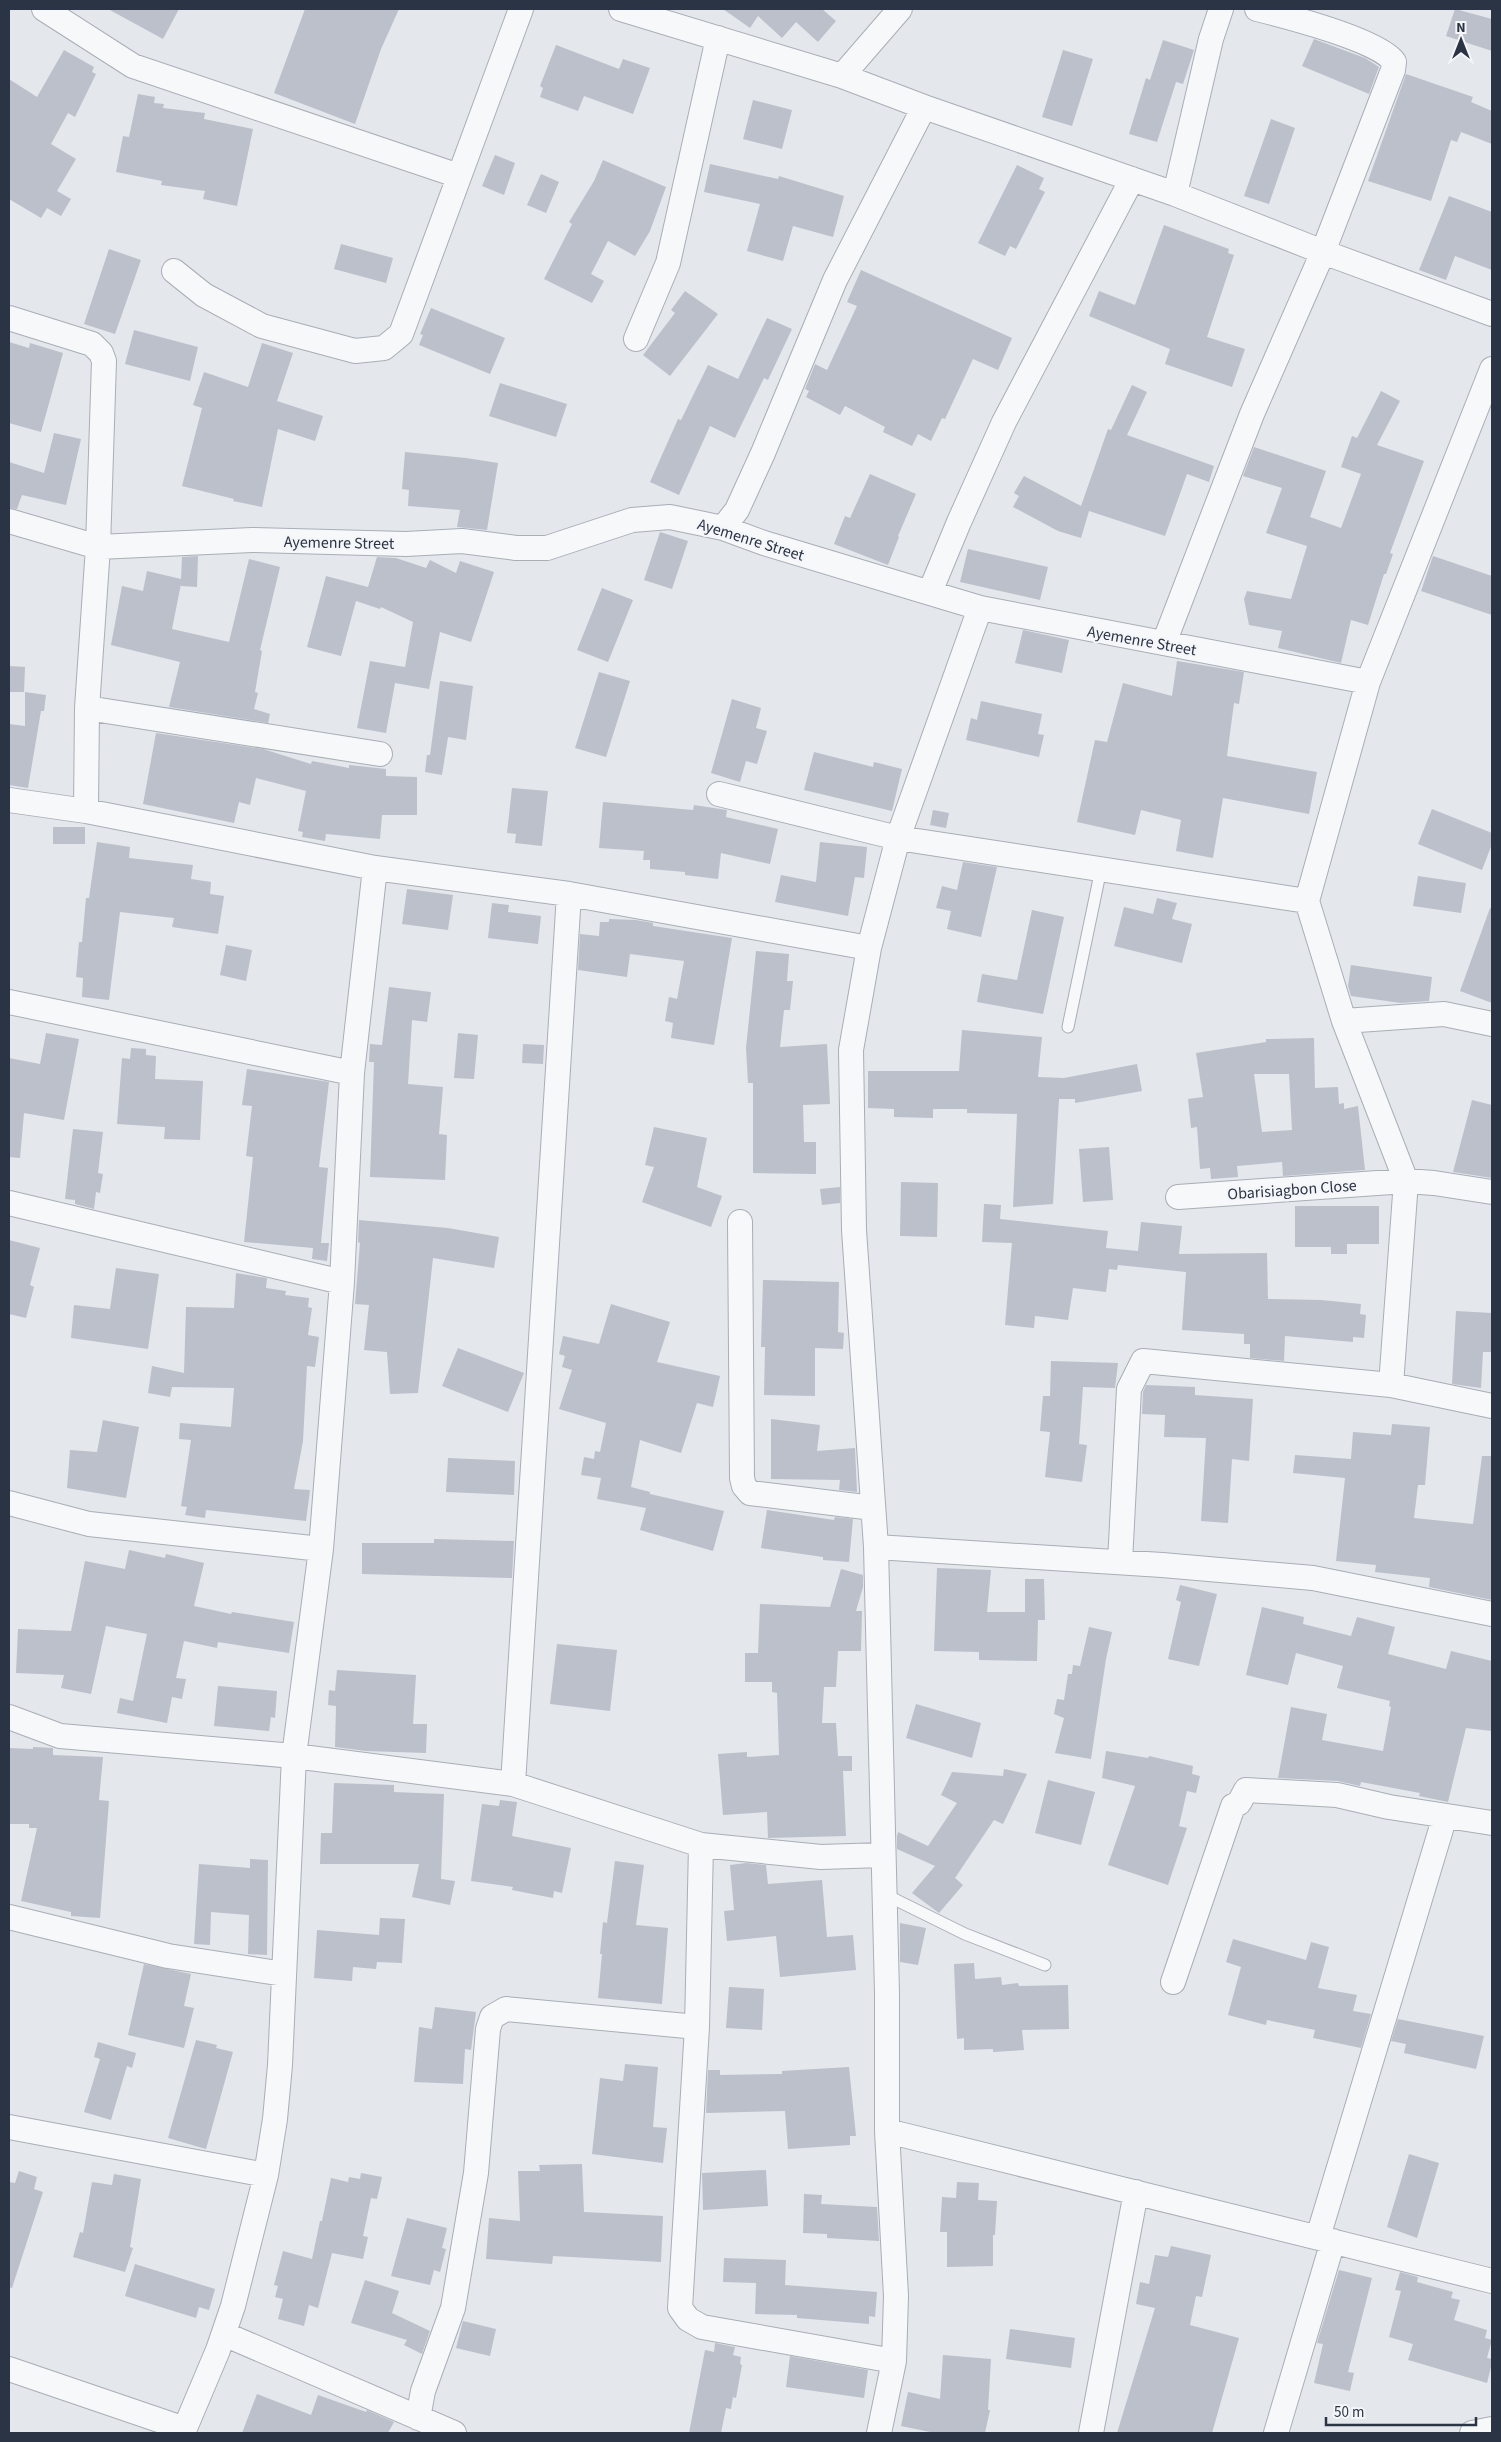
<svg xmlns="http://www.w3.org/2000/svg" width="1501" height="2442" viewBox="0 0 1501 2442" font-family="'Source Sans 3',sans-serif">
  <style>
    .building { fill: #bbc0ca; fill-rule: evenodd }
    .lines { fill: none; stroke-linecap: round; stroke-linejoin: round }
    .lane-casing { stroke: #a9aeb7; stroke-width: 13 }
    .street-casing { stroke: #a9aeb7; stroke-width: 26 }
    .lane { stroke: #f7f8fa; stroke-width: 11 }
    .street { stroke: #f7f8fa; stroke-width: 24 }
    .labels { text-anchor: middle; stroke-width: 4.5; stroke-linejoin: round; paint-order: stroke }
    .street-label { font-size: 16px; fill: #2b3445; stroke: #f4f6f9 }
  </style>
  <rect width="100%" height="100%" fill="#e4e7ec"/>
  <path class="building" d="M108,9H179L163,39Z
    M305,9H399L381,49L355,124L274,93Z
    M723,9H822L836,21L818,42L796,22L782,38L758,16L750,28Z
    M1455,9L1492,19V51L1446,36Z
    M1314,39L1365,58L1379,67L1369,94L1302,66Z
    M1163,40L1194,50L1183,84L1176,82L1157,142L1129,134L1146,78L1150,80Z
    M556,45L619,69L623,59L650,68L633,114L584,96L578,111L540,97L543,88L540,86Z
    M64,50L94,67L92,72L96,74L75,117L68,113L51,144L76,159L57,191L71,199L61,216L47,208L41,218L9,199V79L37,97Z
    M1063,50L1093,59L1072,126L1042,117Z
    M1406,74L1473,97L1471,102L1492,111V144L1461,132L1457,142L1451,140L1431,201L1368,181Z
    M138,94L155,97L154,103L164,104L163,108L205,113L204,119L253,129L237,206L203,199L205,191L161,185L162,181L116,172L123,136L129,137Z
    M753,100L792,110L782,149L743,139Z
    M1271,119L1295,128L1269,204L1244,196Z
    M495,155L515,163L504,195L482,186Z
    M603,160L666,187L650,231L635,256L608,241L591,274L604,281L592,303L544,279L572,224L569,222L594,181Z
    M710,164L778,179L779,176L844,196L833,237L793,226L783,261L747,251L760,204L704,192Z
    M1017,165L1044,178L1039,189L1045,192L1016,249L1010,246L1005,256L978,243Z
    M541,174L559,182L546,213L527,205Z
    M1449,196L1492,212V270L1455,256L1446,280L1419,270Z
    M1164,225L1229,249L1228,253L1234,255L1207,337L1245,349L1232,387L1165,364L1170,349L1089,316L1099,291L1135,305Z
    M341,244L393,258L386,283L334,269Z
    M109,249L141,260L115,334L84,324Z
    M861,270L1012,338L998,370L973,359L945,419L942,418L931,441L918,434L912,446L883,432L885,427L845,406L840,415L806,397L809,391L805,389L815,364L827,370L857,306L847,302Z
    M685,291L718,314L670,376L643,355L675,313L671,310Z
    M431,308L505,338L490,374L419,345L423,335L420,334Z
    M767,318L792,329L768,380L764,378L735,438L710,426L679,495L650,482L678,419L681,420L708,365L738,379Z
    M134,330L198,347L190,381L125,364Z
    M9,342L29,348L30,343L63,353L41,432L9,423Z
    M262,343L293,353L277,401L323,416L315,441L278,429L262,507L233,501L234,499L182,486L202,408L193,405L204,372L248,387Z
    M500,383L567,404L556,437L489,416Z
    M1132,385L1147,392L1127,435L1214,466L1209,482L1187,474L1165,536L1089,511L1081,538L1058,531L1013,507L1019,496L1014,493L1024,476L1081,506L1108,429L1111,430Z
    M1381,391L1400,401L1377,445L1424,461L1390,553L1393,554L1386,574H1384L1368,625L1351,620L1341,663L1278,648L1282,631L1249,625L1244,599L1247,591L1291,599L1307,546L1266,533L1282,488L1243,476L1254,447L1326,471L1310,517L1341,528L1361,474L1341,467L1352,436L1357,438Z
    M54,433L81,439L66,505L22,495L17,509L9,508V462L44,473Z
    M405,452L466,458L498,463L487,530L457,527L460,510L408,506L409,490L402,489Z
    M870,474L916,494L898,536L899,537L888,565L834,544L845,516L850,518Z
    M660,532L688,541L672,589L644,580Z
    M968,549L1048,567L1040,600L960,582Z
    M198,556L197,587L181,586V584L172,629L229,642L249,559L280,567L260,650L262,651L255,692L258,693L254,709L270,714L268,723L169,707L180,662L111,645L122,586L143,591L147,571L181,579L182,557Z
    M1433,556L1492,576V615L1421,591Z
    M377,557L396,558L426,568L430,560L456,573L460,561L494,572L471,642L440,632L429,689L395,683L386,733L357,728L370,661L405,667L413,622L381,607L380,609L356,601L341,656L307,647L326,576L368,587Z
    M602,588L633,600L608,662L577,650Z
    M1023,630L1069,640L1062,673L1015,663Z
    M1177,661L1244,672L1239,704L1234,703L1227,756L1317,772L1309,814L1223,798L1213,858L1176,851L1181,820L1141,810L1135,835L1077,822L1095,740L1107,742L1123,683L1172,696Z
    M9,666L25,667L24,692H9Z
    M599,672L630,681L606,757L575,748Z
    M440,681L473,686L466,740L448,737L442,775L425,772L427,755H430Z
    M25,692L46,695L44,711H41L28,788L9,785V724L25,726Z
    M732,699L761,708L756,728L767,731L757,764L746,761L740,782L711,773Z
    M981,701L1042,714L1038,734L1044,735L1039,757L966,740L971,718L977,720Z
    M156,733L263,749L311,764L312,761L349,768V765L386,769V776L417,777V815H382L380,839L326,834L325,841L302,837L303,832L298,831L306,791L256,778L250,805L239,802L234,823L143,804Z
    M814,752L873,767L874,762L902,769L892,811L804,790Z
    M512,788L548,791L542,846L515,843L516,834L507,833Z
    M603,802L693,810L694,805L727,810L726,817L778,829L770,864L721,853L718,879L685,875V872L650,869V860H643L644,851L599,848Z
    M1432,809L1492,833V844L1482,870L1418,844Z
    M933,810L949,813L946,828L930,825Z
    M53,827H85V844H53Z
    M97,842L130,847L129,858L193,865L191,879L211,882L210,894L224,896L218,934L172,927L174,918L120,912L109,1000L82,997L83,978L76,977L79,942H82L86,898H89Z
    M820,842L867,847L864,878L855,877L848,916L775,902L781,875L816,882Z
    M963,862L997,867L981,937L947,929L951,911L936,908L942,886L957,890Z
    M1418,876L1466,883L1461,913L1413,906Z
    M407,889L453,895L448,930L402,924Z
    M1157,898L1177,903L1172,919L1192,924L1182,963L1114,946L1124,907L1153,914Z
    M492,903L509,905L508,912L541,916L538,944L488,938Z
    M1490,908L1492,909V1003L1460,991Z
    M1032,910L1064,917L1043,1014L977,1002L982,974L1017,980Z
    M609,919L636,920L653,923V926L732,938L714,1045L671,1038L673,1023L665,1021L669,997L677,999L684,961L630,954L627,977L578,970L580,934L599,936L600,922H609Z
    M226,945L252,950L246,981L220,975Z
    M756,951L789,954L787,981H793L790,1010H784L780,1047L827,1044L830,1104L803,1105L804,1142H816V1174L753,1173V1083H748L746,1048Z
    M1351,965L1432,977L1429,1001L1401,1003L1351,996L1348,986Z
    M389,987L431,992L427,1022L412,1020L408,1084L443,1087L439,1134L447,1135L445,1180L370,1177L374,1062H369L370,1044L382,1045Z
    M962,1030L1042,1037L1038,1077L1064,1078L1137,1064L1142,1091L1075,1103V1099H1059L1053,1204L1013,1207L1017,1114L967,1113V1109H933V1118L894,1117V1109L868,1108V1071H959Z
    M46,1033L79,1039L64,1120L24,1113L20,1158L9,1157V1058L40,1064Z
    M458,1033L478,1035L474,1079L454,1078Z
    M1314,1038L1315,1088L1338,1087L1339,1104L1344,1103V1109L1358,1106L1365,1170L1283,1176L1282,1162L1237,1166L1238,1177L1211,1179L1210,1168L1200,1169L1197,1127L1191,1128L1188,1099L1203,1097L1196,1053L1266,1042V1039ZM1254,1074H1289L1292,1130L1262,1132Z
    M523,1044L544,1045L543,1064L522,1063Z
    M131,1048L146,1049V1055L156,1056L155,1079L203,1081L200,1140L164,1139L165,1127L117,1124L122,1058L130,1059Z
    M247,1069L329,1082L319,1167L328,1168L321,1243H329L327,1261L312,1259L313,1248L244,1242L253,1157L246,1156L252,1106L242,1105Z
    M1472,1100L1492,1105V1178L1453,1172Z
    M654,1127L707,1138L697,1187L722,1196L711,1227L642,1202L654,1167L645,1165Z
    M73,1129L103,1132L98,1173L103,1174L100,1193L96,1192L94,1209L75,1204V1200L65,1199Z
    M1109,1147L1113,1200L1083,1202L1079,1149Z
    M901,1182L938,1183L937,1237L900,1236Z
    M840,1187V1203L822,1205L820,1189Z
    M984,1204L1001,1205L1000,1219L1108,1231L1106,1248L1138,1251L1141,1222L1182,1226L1179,1254L1267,1253L1268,1299L1321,1300L1361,1304L1360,1314L1366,1315L1364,1338L1353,1337V1342L1285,1336L1284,1361L1250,1358V1344H1244V1334L1182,1330L1186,1272L1118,1265L1117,1270L1109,1269L1106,1292L1073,1288L1068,1320L1035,1316L1034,1328L1005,1325L1012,1243L982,1242Z
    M1295,1206H1379V1244H1347V1254H1331V1247H1295Z
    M359,1220L448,1228L499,1237L494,1268L433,1258L418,1393L390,1394L387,1352L364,1350L369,1305L355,1304L360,1243L358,1242Z
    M9,1240L40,1248L30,1285L34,1287L26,1318L9,1314Z
    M116,1268L159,1274L148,1349L71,1338L74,1305L110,1309Z
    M236,1273L267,1278L266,1288L286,1291L285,1295L309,1298L308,1307L312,1308L308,1335L319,1337L315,1367L307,1366L303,1441L294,1489L310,1490L306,1521L206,1510L205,1518L185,1515L187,1507L181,1506L191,1440L179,1439L180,1423L231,1427L234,1388L172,1387L170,1397L148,1393L152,1366L184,1373L186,1307L234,1308Z
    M763,1280L839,1282L838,1332L844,1333L843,1349L815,1348V1396L764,1395L765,1347H761Z
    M611,1304L670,1322L657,1362L720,1376L713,1407L697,1403L681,1453L640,1440L631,1487L650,1492V1494L724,1511L713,1551L640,1530L646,1508L597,1499L601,1478L581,1475L584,1457L594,1459L595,1451L600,1452L606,1423L559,1409L572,1370L562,1367L565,1356L559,1354L563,1336L599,1344Z
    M1456,1311L1492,1313V1352H1483L1481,1388L1452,1384Z
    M458,1348L524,1373L508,1412L442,1386Z
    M1051,1361L1118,1363L1115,1388L1083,1387L1079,1444L1087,1445L1082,1482L1045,1477L1050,1432L1040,1431L1043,1396H1050Z
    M1146,1385L1195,1387V1395L1253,1399L1249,1461L1232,1459L1228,1523L1201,1521L1206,1438L1164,1437L1165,1415L1142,1414L1143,1392Z
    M771,1419L820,1425L817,1451L855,1448L857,1492L839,1490L840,1480L771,1479Z
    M103,1420L139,1427L126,1498L67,1488L70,1450L97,1452Z
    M1392,1424L1430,1427L1425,1485H1418L1414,1518L1473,1524L1482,1456H1492V1600L1429,1587L1430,1578L1375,1572L1376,1565L1336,1561L1345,1478L1293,1473L1295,1455L1351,1459L1353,1432L1391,1435Z
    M448,1458L515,1461L514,1495L446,1492Z
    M767,1510L834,1520L835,1517L853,1519L849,1562L823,1560V1557L761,1548Z
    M434,1539L514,1541L512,1578L362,1574V1543H434Z
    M129,1550L165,1558L166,1554L204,1563L194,1606L231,1614L232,1612L294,1622L289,1653L218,1642L217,1648L184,1641L176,1678L186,1679L182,1699L172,1697L167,1723L117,1713L120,1698L133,1701L147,1634L106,1626L91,1694L61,1688L64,1675L16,1673L18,1629L71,1631L85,1561L125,1569Z
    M937,1568L991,1570L987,1612H1025V1579H1044L1045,1620H1038L1037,1661L979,1660V1652L934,1651Z
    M841,1569L863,1575V1587L856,1611H862L861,1651H838L836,1687H824L822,1723H836L838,1756H852V1771H843L846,1836L768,1838L767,1812L723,1815L718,1754L747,1752V1757L779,1755L777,1693L772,1692V1682H745V1653H758L760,1604L830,1607Z
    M1180,1585L1217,1594L1199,1666L1168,1659L1181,1602L1176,1600Z
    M1262,1607L1304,1617L1303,1624L1351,1636L1357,1617L1395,1627L1388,1654L1446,1669L1451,1651L1492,1661V1731L1466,1728L1448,1802L1419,1796L1420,1793L1361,1782L1360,1786L1338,1781L1278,1778L1291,1707L1327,1714L1322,1740L1383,1751L1391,1707L1389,1706L1390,1701L1337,1688L1343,1666L1296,1653L1288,1685L1246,1675Z
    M1089,1627L1112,1632L1106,1659L1091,1759L1055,1753L1064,1718L1054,1714L1057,1699L1064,1700L1068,1674H1072L1073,1665L1080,1666Z
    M557,1644L617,1650L610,1711L550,1704Z
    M337,1670L416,1675L413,1724H427L426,1753L366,1751L335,1747L336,1706L328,1705L329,1690L335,1691Z
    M218,1686L277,1691L275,1718L271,1717L269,1731L214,1726Z
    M916,1704L981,1723L972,1758L906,1738Z
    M33,1747L53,1748V1755L103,1757L99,1800L109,1801L100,1918L71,1916V1912L21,1901L37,1828H29V1824H9V1748L33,1749Z
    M1106,1751L1148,1758L1149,1756L1193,1766L1192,1774L1200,1776L1196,1793L1187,1791L1179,1826L1187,1828L1168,1885L1108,1865L1135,1786L1102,1778Z
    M1004,1769L1027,1774L1003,1824L994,1820L955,1878L963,1885L939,1913L912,1893L935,1866L897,1849V1836L898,1832L928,1846L957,1803L941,1795L952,1772L1003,1776Z
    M1048,1780L1095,1792L1081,1845L1035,1833Z
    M334,1783L394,1785V1792L444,1794L441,1879L455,1881L450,1905L412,1897L419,1864H320L321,1833H332Z
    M500,1800L517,1802L512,1836L571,1848L562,1893L554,1891L553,1898L512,1890L513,1887L471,1881L482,1804L499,1806Z
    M250,1859L268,1860L267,1955L248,1954L249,1915L211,1912L210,1945L194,1944L199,1864L250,1868Z
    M615,1861L644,1865L636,1925L668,1928L662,2004L598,1998L602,1954H600L603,1922L607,1923Z
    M746,1863L766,1865L768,1884L822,1880L827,1937L853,1935L856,1970L780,1977L776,1936L727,1941L724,1911L734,1910L730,1865Z
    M380,1918L405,1919L402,1963L377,1962L376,1969L353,1967L352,1981L314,1978L317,1930L379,1935Z
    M900,1923L926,1928L918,1965L900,1962Z
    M1233,1939L1306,1960L1311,1942L1329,1947L1318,1988L1357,1995L1353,2011L1371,2014L1361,2048L1313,2038L1315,2030L1267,2020L1266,2025L1228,2015L1241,1967L1226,1962Z
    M974,1963L975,1979L1001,1977L1002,1985L1018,1983L1019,1986L1068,1985L1069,2029L1022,2030L1024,2050L993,2052V2049L964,2050V2038L957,2039L954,1964Z
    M144,1964L191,1974L184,2006L194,2008L184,2048L128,2035Z
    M729,1987L764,1989L762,2030L726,2028Z
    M435,2007L476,2012L471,2050L465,2049L463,2084L414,2082L419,2027L432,2029Z
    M1398,2019L1484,2036L1476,2069L1404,2053L1406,2044L1391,2041Z
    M196,2040L217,2045L216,2048L233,2052L206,2149L168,2138Z
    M98,2042L136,2053L132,2068L127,2066L111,2120L84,2112L100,2059L94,2057Z
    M625,2064L658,2067L653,2127L667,2128L663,2163L592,2154L600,2078L623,2081Z
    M849,2067L856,2136H850V2145L788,2149L785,2111L706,2113L708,2070H720V2075L782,2074V2071Z
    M1409,2154L1439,2163L1417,2238L1387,2227Z
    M582,2164L584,2212L663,2216L661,2262L553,2256L552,2264L486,2259L489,2218L520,2221L518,2171H540L539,2165Z
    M766,2170L768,2206L703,2210L702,2173Z
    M19,2171L37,2177L34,2189L43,2192L12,2288L9,2287V2182L15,2183Z
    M361,2173L382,2177L377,2199L371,2198L363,2236L368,2237L363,2259L332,2253L318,2308L309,2305L304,2326L278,2319L283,2299L275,2297L278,2286L274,2285L283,2251L312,2259L320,2221H322L331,2178L348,2182L349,2177L360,2179Z
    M114,2174L141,2179L130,2247L133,2248L125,2272L73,2257L80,2232L83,2233L92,2182L112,2185Z
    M957,2182L979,2183L978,2200L997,2201L995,2235H993V2266L947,2267V2232H940L942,2197L956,2198Z
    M804,2194L822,2195L821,2204L877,2207L879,2241L827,2238V2234L803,2233Z
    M407,2218L447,2228L442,2248L446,2249L440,2272L434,2270L430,2285L391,2276Z
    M1171,2246L1211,2255L1202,2297L1196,2296L1190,2325L1239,2338L1212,2433H1117L1155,2308L1136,2304L1140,2282L1149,2284L1155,2255L1168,2257Z
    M724,2258L786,2260L785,2285L877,2292L875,2317L869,2316V2324L797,2318V2315L755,2314L756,2283L723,2282Z
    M135,2264L215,2289L209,2310L199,2307L196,2318L125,2296Z
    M1339,2270L1372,2278L1348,2372L1354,2373L1350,2391L1314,2383L1323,2344L1317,2343Z
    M1400,2272L1418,2277L1417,2282L1453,2292L1451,2298L1460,2300L1454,2320L1487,2330L1485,2338L1492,2340L1487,2358L1492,2359V2363L1487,2383L1408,2360L1413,2344L1389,2337L1401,2291L1395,2290Z
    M365,2280L399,2291L392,2313L430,2331L422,2354L404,2345L407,2340L351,2323Z
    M463,2321L496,2329L490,2356L456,2348Z
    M1010,2329L1075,2338L1071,2368L1006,2359Z
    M715,2343L735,2347L733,2355L741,2357L740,2364L742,2365L736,2398L733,2397L731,2409L726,2408L721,2433H689L705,2350L714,2352Z
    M943,2355L991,2359L988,2410H990L985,2433H935L901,2426L908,2392L940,2399Z
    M790,2356L868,2370L864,2398L786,2387Z
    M257,2394L311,2415L318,2395L366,2412L367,2410L394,2422L388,2433H242Z"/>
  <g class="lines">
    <defs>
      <path id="lane" d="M1068,1027L1101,869
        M884,1894L965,1934L1045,1965"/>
      <path id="street" d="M44,9L133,66L459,176
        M621,9L842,76L924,107L1175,194L1323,252L1492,314
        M842,76L900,9
        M1175,194L1211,39L1221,9
        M174,271L204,295L262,326L355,351L384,348L401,334L521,9
        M9,318L92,344L101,353L104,361L98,547L87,708L86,811
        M636,339L668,263L718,38
        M9,521L98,547L252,540L406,544L462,541L516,548H547L632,520L670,517L723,528L764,543L980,608L1368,682
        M723,528L737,510L763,453L835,280L924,107
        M930,592L959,522L1004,422L1132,179
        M1164,643L1252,414L1323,252L1393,70L1394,62C1380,40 1285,16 1257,9
        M87,708L380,754
        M719,794L898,838L1307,901
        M9,800L86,811L375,868L569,894L869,948
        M9,1002L352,1073
        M1344,1021L1444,1014L1492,1024
        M1178,1197L1406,1181L1434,1183L1492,1192
        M9,1203L342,1282
        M740,1222L742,1478L744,1486L750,1493L873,1508
        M1391,1385L1406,1181L1344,1021L1307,901L1368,682L1492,369
        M9,1503L89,1524L321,1549
        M876,1547L1162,1565L1313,1578L1492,1614
        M1120,1562L1129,1389L1143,1361L1391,1385L1492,1406
        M9,1717L60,1736L294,1756L513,1784L701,1845L821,1857L883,1855
        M513,1784L569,894
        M701,1845L697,2027L680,2308L688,2319L702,2327L894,2361
        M9,1917L168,1956L284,1974
        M1173,1982L1233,1806L1239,1803L1246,1790L1337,1795L1389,1807L1492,1823
        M9,2127L266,2175
        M887,2131L1492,2281
        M1318,2237L1445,1816
        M224,2334L454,2433
        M9,2369L185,2429
        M418,2418L423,2391L453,2308L476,2173L488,2029L492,2017L506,2009L697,2027
        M183,2433L218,2350L233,2306L266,2175L275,2119L280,2065L294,1756L321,1549L342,1282L352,1073L375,868
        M879,2433L894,2361L896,2296L887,2131V1993L876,1547L854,1230L851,1050L869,948L898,838L980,608
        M1091,2433L1136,2192
        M1276,2433L1333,2241
        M1472,2433L1492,2429"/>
    </defs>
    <use href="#lane" class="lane-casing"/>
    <use href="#street" class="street-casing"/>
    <use href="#lane" class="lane"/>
    <use href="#street" class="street"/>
  </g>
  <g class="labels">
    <g class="street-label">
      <text transform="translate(751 539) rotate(17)" y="6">Ayemenre Street</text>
      <text transform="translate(339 542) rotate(1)" y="6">Ayemenre Street</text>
      <text transform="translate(1142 640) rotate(10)" y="6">Ayemenre Street</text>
      <text transform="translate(1292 1189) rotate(-4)" y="6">Obarisiagbon Close</text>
    </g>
  </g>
  <rect width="1501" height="2442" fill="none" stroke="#2b3445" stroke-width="20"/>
  <g transform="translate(1461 40)" stroke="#f4f6f9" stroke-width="4" paint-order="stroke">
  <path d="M0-4L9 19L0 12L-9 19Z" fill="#2b3445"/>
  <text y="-8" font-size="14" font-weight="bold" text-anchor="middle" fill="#2b3445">N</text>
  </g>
  <path d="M1326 2417v8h150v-8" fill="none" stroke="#2b3445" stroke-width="2.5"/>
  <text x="1334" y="2417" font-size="15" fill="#2b3445" stroke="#f4f6f9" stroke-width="4" paint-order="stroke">50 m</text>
</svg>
